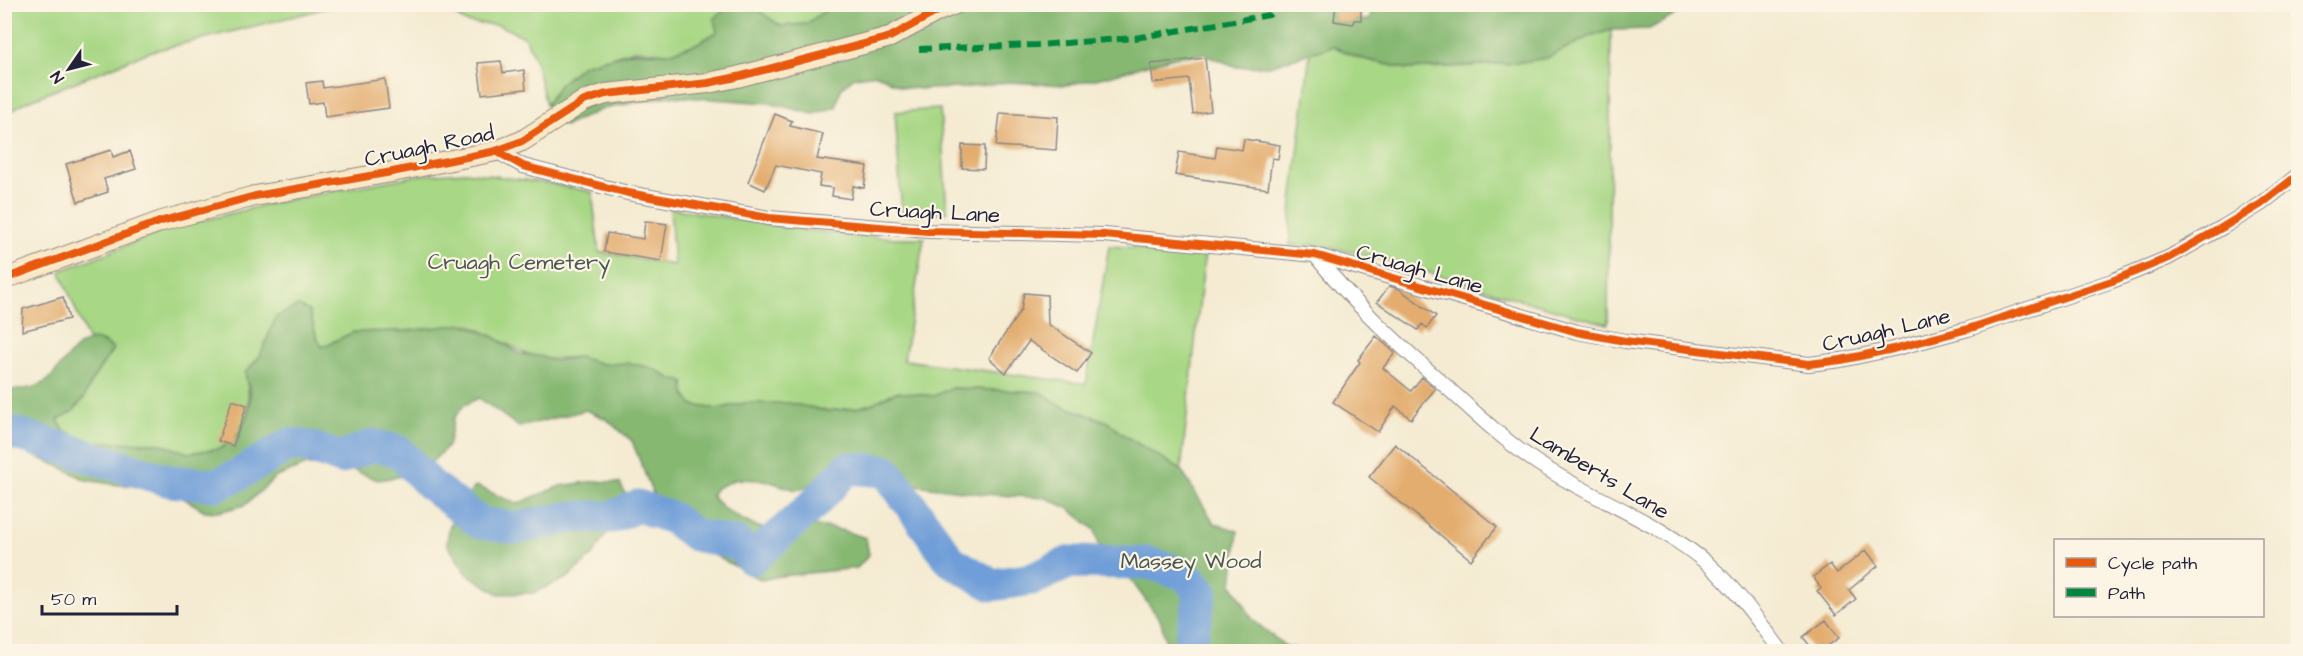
<svg xmlns="http://www.w3.org/2000/svg" width="2303" height="656" viewBox="0 0 2303 656" font-family="'Architects Daughter',sans-serif">
  <style>
    .green { fill: #a8d785; stroke: #657c60; stroke-width: 1.5 }
    .forest { fill: #86b872; stroke: #546d56; stroke-width: 1.5 }
    .lines { fill: none; stroke-linecap: round; stroke-linejoin: round }
    .river { stroke: #709ed8; stroke-width: 33 }
    .building { fill: #e3ad6f }
    .street-casing { stroke: #8b8686; stroke-width: 16 }
    .secondary-casing { stroke: #8b8686; stroke-width: 22 }
    .street { stroke: #fff; stroke-width: 14 }
    .secondary { stroke: #fae7c3; stroke-width: 20 }
    .quiet { stroke: #00873e; stroke-width: 6; stroke-dasharray: 12 6; stroke-linecap: butt }
    .cycleway-casing { stroke: #fcf5e5; stroke-width: 11 }
    .cycleway { stroke: #e8590c; stroke-width: 8 }
    .labels { text-anchor: middle; stroke-width: 4.5; stroke-linejoin: round; paint-order: stroke }
    .street-label { font-size: 22px; fill: #22223b; stroke: #fcf5e5 }
    .park-label { font-size: 22px; fill: #4a5851; stroke: #fcf5e5 }
  </style>
  <rect width="100%" height="100%" fill="#fcf5e5"/>
  <filter id="ink" filterUnits="userSpaceOnUse"><feTurbulence type="fractalNoise" baseFrequency=".0167" numOctaves="2"/><feDisplacementMap in="SourceGraphic" scale="12" xChannelSelector="R" yChannelSelector="G"/><feConvolveMatrix kernelMatrix="1 2 1 2 8 2 1 2 1" color-interpolation-filters="sRGB"/></filter>
  <filter id="wash" filterUnits="userSpaceOnUse"><feTurbulence type="fractalNoise" baseFrequency=".008" numOctaves="4" result="noise"/><feDisplacementMap in="SourceGraphic" scale="24" xChannelSelector="R" yChannelSelector="G"/><feGaussianBlur stdDeviation="1.35" result="paint"/><feColorMatrix in="noise" values="0 0 0 0 0 0 0 0 0 0 0 0 0 0 0 0 0 1.4 0 .05"/><feComposite in="paint" operator="in"/></filter>
  <g filter="url(#wash)">
    <rect width="100%" height="100%" fill="#f4ebd2"/>
    <path class="green" d="M5,4H340V5L149,52L23,103L5,116Z
      M436,5H834L806,24L781,26L759,11L696,44L668,53L635,50L583,65L559,85L546,105L535,59L525,37L498,25L468,23Z
      M1611,30L1608,324C1540,307 1474,285 1406,266C1368,256 1329,243 1290,245L1291,212L1310,53L1333,46L1359,58L1407,69L1471,66L1515,63L1547,58L1590,36Z
      M940,109L947,212L902,215L895,112Z
      M466,172L546,183L592,192L599,252L674,265L670,208C754,222 839,239 924,238L904,360L1086,384L1109,246L1205,252L1181,470L1122,434L1108,422L1060,405L1041,392L951,388L934,396L896,392L871,404L856,408L827,411L810,407L745,403L717,409L692,405L685,395L609,374L576,357L538,360L469,324L450,330L354,332L322,347L317,338L309,311L276,317L260,357L245,373C256,418 240,455 189,453C178,452 168,445 158,444C137,440 115,446 94,442C84,440 73,435 64,431L58,420L73,411L84,398L92,380L113,349C105,341 99,339 88,340L60,271L170,229L268,204L419,175Z"/>
    <path class="forest" d="M834,4H1336L1334,21L1353,24L1354,20H1370L1371,10L1361,8V5H1694L1649,29L1611,30L1590,36L1547,58L1515,63L1407,69L1359,58L1333,46L1269,66L1237,67L1204,54L1174,57L1105,77L1066,85L1008,82L963,88L923,89L901,87L877,74L854,77L841,89L836,107L814,114L769,103L670,96L602,109L565,126L546,105L559,85L583,65L632,52L668,53L696,44L717,32L714,19L729,5L759,11L781,26L806,24Z
      M298,306L309,311L317,338L322,347L354,332L405,331L464,324L494,337L520,354L540,356L554,361L579,357L602,364L630,363L652,368L672,379L684,382L685,395L692,405L717,409L745,403H789L827,411L856,408L871,404L896,392L934,396L951,388L1041,392L1060,405L1108,422L1122,434L1181,470L1214,523L1238,531L1232,584L1253,620L1285,646L1306,651H1168L1161,621L1131,580L1110,566L1099,546L1095,530L1068,508L1046,498L984,494L877,480L834,478L796,490L764,480L736,479L716,488L711,495C722,511 755,530 775,530C787,531 799,525 812,526C830,526 848,532 866,538L869,555L857,568L780,576L761,580L714,555L684,544L663,519L632,441L606,419L586,410L519,427L479,398L464,405L454,418L448,446L420,473L378,480L337,464L307,465L276,477L245,505L218,512L205,511L185,499L154,486L119,485L86,480L63,468L5,444V390C20,389 37,390 49,379C68,361 83,323 113,349L92,380L84,398L73,411L58,420L64,431L94,442L158,443L188,453L221,448L236,438L249,413L250,392L245,373L260,356L276,317Z
      M596,481L620,483L627,498L623,517L604,537L593,555L567,578L533,593L499,594L467,574L447,544C449,517 457,506 476,486L517,504L560,486Z"/>
    <g class="lines">
      <path class="river" d="M4,430L170,481L216,485L238,475L290,444L310,447L341,458L373,445L398,451L432,486L480,523L516,528L572,517H612L638,506L672,518L695,535L738,544L752,559L814,504L848,468L886,471L951,561L992,585L1033,579L1070,562L1149,563L1184,574L1201,592L1191,640L1197,652"/>
    </g>
    <g id="blocks">
      <path class="building" d="M1336,4H1361V20H1354L1353,24L1334,21Z
        M1205,58L1211,111L1193,114L1189,79L1153,83L1151,64Z
        M501,61L503,73L524,70L526,89L482,94L478,63Z
        M385,79L389,108L325,117L323,102L309,104L306,83L322,81L323,88Z
        M1000,113L1058,117L1056,150L996,146Z
        M775,114L792,121L790,126L823,134L817,159L867,166L864,188L853,186L851,199L832,196L833,188L819,186L821,174L776,165L765,190L748,182Z
        M1244,139L1280,145L1278,159L1272,158L1268,189L1175,175L1179,152L1215,158L1217,146L1242,150Z
        M962,145L985,146L984,169L962,168Z
        M111,150L113,157L130,151L136,169L104,179L108,192L78,202L66,164Z
        M645,221L667,224L661,261L604,252L607,233L643,239Z
        M1389,286L1399,289L1436,316L1427,328L1422,324L1418,330L1377,302Z
        M1024,293L1047,295L1048,324L1091,353L1077,373L1029,341L1006,373L989,358L1021,310Z
        M63,297L69,319L22,331L23,309Z
        M1376,336L1395,353L1383,368L1411,391L1422,377L1435,389L1411,419L1395,406L1378,432L1333,402L1360,362L1358,360Z
        M232,400L247,405L233,446L218,441Z
        M1395,444L1497,527L1471,560L1369,477Z
        M1866,550L1878,566L1849,590L1856,599L1836,615L1817,591L1821,588L1813,577L1830,564L1837,573Z
        M1826,620L1839,638L1820,651H1814L1803,637Z"/>
    </g>
  </g>
  <g filter="url(#ink)">
    <use href="#blocks" fill-opacity="0" stroke="#8b8686" stroke-width="1.5"/>
    <g class="lines">
      <defs>
        <path id="street" d="M496,151L523,166L628,193L769,218L928,231L1104,235L1315,255L1577,332L1625,341L1809,364L1841,360L1893,349L1968,329L2112,281L2168,258L2223,227L2261,204L2298,175
          M1315,255C1351,301 1396,342 1440,381C1470,408 1500,437 1533,460C1589,498 1657,520 1709,565C1737,590 1759,622 1782,652"/>
        <path id="secondary" d="M4,279L162,221L255,196L392,172L496,151L522,141L584,101L606,94L708,83L737,77L890,37L938,11L955,4"/>
      </defs>
      <use href="#street" class="street-casing"/>
      <use href="#secondary" class="secondary-casing"/>
      <use href="#street" class="street"/>
      <use href="#secondary" class="secondary"/>
      <path class="quiet" d="M919,49L1037,45L1135,38L1269,15L1281,4"/>
      <defs>
        <path id="cycleway" d="M496,151L523,166L628,193L769,218L928,231L1104,235L1315,255L1577,332L1625,341L1809,364L1841,360L1893,349L1968,329L2112,281L2168,258L2223,227L2261,204L2298,175
          M4,279L162,221L255,196L392,172L496,151L522,141L584,101L606,94L708,83L737,77L890,37L938,11L955,4"/>
      </defs>
      <use href="#cycleway" class="cycleway-casing"/>
      <use href="#cycleway" class="cycleway"/>
    </g>
  </g>
  <g class="labels">
    <g class="street-label">
      <text transform="translate(429 145) rotate(-12)" y="8">Cruagh Road</text>
      <text transform="translate(935 211) rotate(3)" y="8">Cruagh Lane</text>
      <text transform="translate(1420 268) rotate(16)" y="8">Cruagh Lane</text>
      <text transform="translate(1886 329) rotate(-13)" y="8">Cruagh Lane</text>
      <text transform="translate(1600 472) rotate(31)" y="8">Lamberts Lane</text>
    </g>
    <g class="park-label">
      <text x="519" y="269">Cruagh Cemetery</text>
      <text x="1191" y="568">Massey Wood</text>
    </g>
  </g>
  <rect width="2303" height="656" fill="none" stroke="#fcf5e5" stroke-width="24"/>
  <rect x="2054" y="539" width="210" height="78" fill="#fcf5e5" stroke="#a5a1a1" stroke-width="1.5"/>
  <rect x="2066" y="558" width="30" height="9" fill="#e8590c" stroke="#a5a1a1" stroke-width="1.5"/>
  <text x="2108" y="569" font-size="18" fill="#22223b">Cycle path</text>
  <rect x="2066" y="588" width="30" height="9" fill="#00873e" stroke="#a5a1a1" stroke-width="1.5"/>
  <text x="2108" y="599" font-size="18" fill="#22223b">Path</text>
  <g transform="translate(69 69) rotate(235)" stroke="#fcf5e5" stroke-width="4.5" paint-order="stroke">
  <path d="M0-4.5L10 22L0 15L-10 22Z" fill="#22223b"/>
  <text y="-9" font-size="16" font-weight="bold" text-anchor="middle" fill="#22223b">N</text>
  </g>
  <path d="M42 605v9h135v-9" fill="none" stroke="#22223b" stroke-width="3"/>
  <text x="51" y="605" font-size="18" fill="#22223b" stroke="#fcf5e5" stroke-width="4.5" paint-order="stroke">50 m</text>
</svg>
